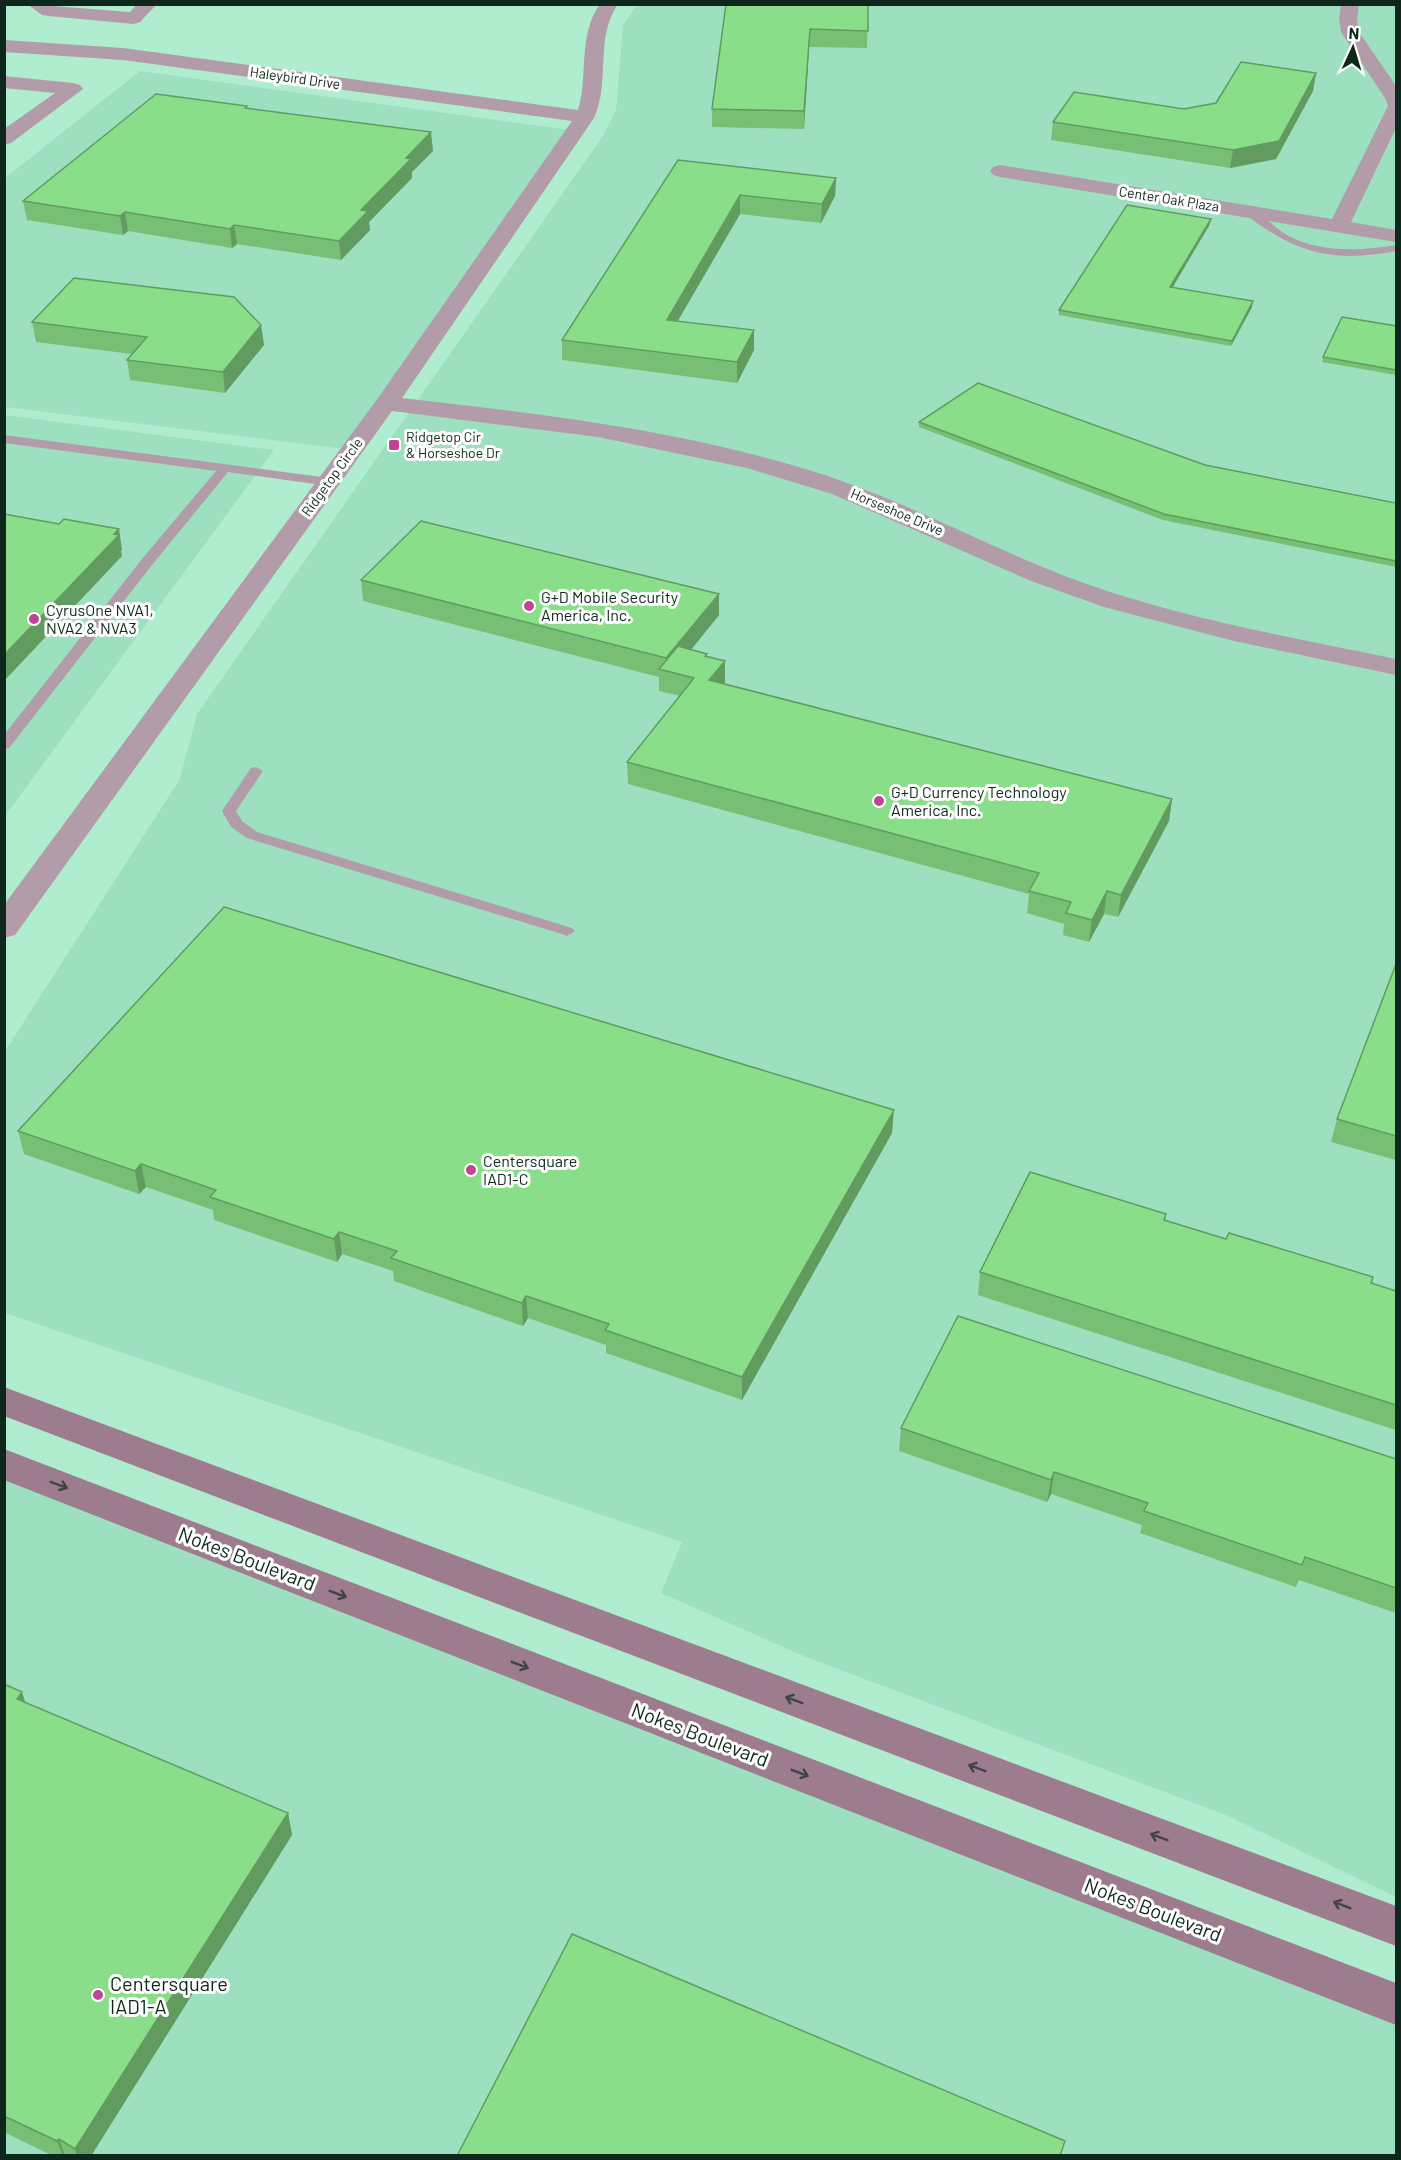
<svg xmlns="http://www.w3.org/2000/svg" width="1401" height="2160" viewBox="0 0 1401 2160" font-family="Barlow,sans-serif">
  <style>
    .built { fill: #9ce0bf }
    .lines { fill: none; stroke-linecap: round; stroke-linejoin: round }
    .service { fill: #b39ca9; fill-rule: evenodd }
    .minor { fill: #b39ca9; fill-rule: evenodd }
    .tertiary { fill: #b39ca9; fill-rule: evenodd }
    .secondary { fill: #9e7c8f; fill-rule: evenodd }
    .wall { fill: #78bf76 }
    .shaded-wall { fill: #619b60 }
    .building { fill: #8bde89; stroke: #619b60; stroke-width: 1.5 }
    .oneway { stroke: #404544 }
    .poi-dot { fill: #c04596; stroke: #fefefe; stroke-width: 2 }
    .labels { text-anchor: middle; stroke-width: 6; stroke-linejoin: round; paint-order: stroke }
    .far-street-label { font-size: 14px; fill: #0e271c; stroke: #fefefe }
    .far-poi-label { font-size: 14px; fill: #0e271c; stroke: #fefefe; text-anchor: start }
    .poi-label { font-size: 16px; fill: #0e271c; stroke: #fefefe; text-anchor: start }
    .near-street-label { font-size: 20px; fill: #0e271c; stroke: #fefefe }
    .near-poi-label { font-size: 20px; fill: #0e271c; stroke: #fefefe; text-anchor: start }
  </style>
  <rect width="100%" height="100%" fill="#b0edcf"/>
  <path class="built" d="M637,5H1396V1897L1226,1815L806,1657L661,1593L682,1542L5,1313V1051L180,779L197,714L603,136L616,110L623,25Z
    M140,71L577,131L352,450L5,407V178Z
    M5,415L274,450L5,816Z
    M4,1464L1396,2004V2155H5Z"/>
  <g class="lines">
    <path class="service" d="M1249,209C1263,213 1274,228 1287,235C1320,253 1360,251 1396,245V251C1332,263 1297,254 1245,214V210Z
      M4,435L329,478L335,482L329,486L228,472L152,565L9,748L4,749V735L142,559L216,471L4,443Z
      M256,767L263,771L236,811L242,821L257,832L572,928L575,931L567,936L562,934L247,838L231,827L222,811L251,768Z"/>
    <path class="minor" d="M27,4L130,12L137,4H157L140,22L134,24L48,16L42,15Z
      M1341,4H1359L1357,19L1359,32L1396,86V128L1351,222L1396,230V242L1000,177L993,175L990,171L993,167L1000,165L1332,219L1388,106L1385,98L1341,32L1339,19Z
      M4,76L73,83L80,85L83,89L11,143L4,145V129L55,93L4,88Z"/>
    <path class="tertiary" d="M600,4H618C594,39 611,81 594,118L402,398C541,414 681,430 815,472C908,501 992,550 1084,583C1185,619 1291,637 1396,659V675L1234,641L1104,607L1031,581L832,494L747,468L598,437L392,411L15,935L4,938V905L378,398L572,121L123,60L4,52V40L123,48L578,110C589,74 577,37 600,4Z"/>
    <path class="secondary" d="M4,1387L1396,1906V1946L4,1416Z
      M4,1449L1396,1983V2025L4,1480Z"/>
  </g>
  <path class="wall" d="M726,4H868L867,48L809,47L804,129L712,127V109Z
    M1316,73L1313,91L1276,159L1230,168L1051,140L1053,122L1184,109L1216,103Z
    M247,108L433,151L412,172V178L369,222L370,230L341,260L237,244L232,248L128,231L123,235L27,220L23,201Z
    M678,160L836,178L835,196L821,223L740,214L678,321L754,330V350L737,383L562,360V340Z
    M1210,224L1172,287L1252,307L1231,346L1059,315V310Z
    M32,322L261,325L264,345L225,393L130,380L127,360L132,354L36,342Z
    M1396,326V375L1322,362L1323,357Z
    M919,422L1205,465L1396,503V567L1163,520L919,427Z
    M361,580L719,615L691,650L707,654V656L725,661V682L724,684L1172,799L1169,821L1118,917L1104,914L1089,942L1063,935L1064,924L1027,913L1029,894L628,784L627,762L680,696L659,691V677L363,601Z
    M1396,964V1160L1331,1142L1337,1119Z
    M18,1131L892,1133L742,1400L606,1353V1345L528,1318L523,1326L394,1281L393,1271L342,1254L337,1262L214,1220L213,1210L146,1187L139,1194L24,1154Z
    M1165,1220L1226,1239L1373,1277L1372,1284L1396,1291V1430L978,1295L980,1272Z
    M901,1428L1396,1459V1613L1299,1580L1296,1587L1140,1533L1142,1525L1051,1494L1047,1502L899,1451Z
    M4,1684L25,1702L288,1813L292,1835L91,2156H53L4,2132Z"/>
  <path class="shaded-wall" d="M810,29L809,47L804,129V111Z
    M1316,73L1313,91L1276,159L1230,168L1233,150Z
    M431,132L433,151L412,172V178L369,222L370,230L341,260L339,241L361,210L406,158Z
    M836,178L835,196L821,223L822,204Z
    M740,195V214L667,339V320Z
    M125,212L128,231L123,235L120,216Z
    M1211,219L1210,224L1170,292V287Z
    M234,225L237,244L232,248L230,229Z
    M1253,301L1252,307L1231,346L1232,341Z
    M261,325L264,345L225,393L223,372Z
    M754,330V350L737,383V362Z
    M119,529L122,550L121,551L122,556L4,681V655Z
    M719,594V615L672,673L666,671V658Z
    M725,661V682L709,702V680Z
    M1172,799L1169,821L1118,917L1121,895Z
    M1107,891L1104,914L1089,942L1092,920Z
    M894,1110L892,1133L742,1400V1377Z
    M141,1164L146,1187L139,1194L135,1171Z
    M339,1232L342,1254L337,1262L334,1239Z
    M526,1296L528,1318L523,1326L522,1303Z
    M1054,1472L1051,1494L1047,1502L1051,1480Z
    M22,1692L29,1714L17,1699Z
    M288,1813L292,1835L91,2156H77L75,2149Z
    M59,2139L65,2156H63L57,2141Z"/>
  <path class="building" d="M726,4H868V31L810,29L804,111L712,109Z
    M1241,62L1316,73L1279,141L1233,150L1053,122L1074,92L1184,109L1216,103Z
    M156,94L247,106L245,108L431,132L406,158L411,159L361,210L368,211L339,241L234,225L230,229L125,212L120,216L23,201Z
    M678,160L836,178L822,204L740,195L667,320L754,330L737,362L562,340Z
    M1127,205L1211,219L1170,287L1253,301L1232,341L1059,310Z
    M74,278L234,297L261,325L223,372L127,360L147,337L32,322Z
    M1342,317L1396,326V370L1323,357Z
    M978,383L1205,465L1396,503V561L1164,514L919,422Z
    M4,514L59,524L64,519L119,529L114,534L119,535L4,655Z
    M421,521L719,594L666,658L361,580Z
    M678,646L707,654L705,656L725,661L709,680L1172,799L1121,895L1107,891L1092,920L1066,913L1071,902L1029,891L1039,873L627,762L694,678L659,669Z
    M224,907L894,1110L742,1377L605,1330L609,1324L526,1296L522,1303L391,1258L397,1251L339,1232L334,1239L210,1197L216,1190L141,1164L135,1171L18,1131Z
    M1396,964V1136L1337,1119Z
    M1030,1172L1166,1214L1164,1220L1226,1239L1229,1233L1373,1277L1371,1283L1396,1291V1405L980,1272Z
    M958,1316L1396,1459V1588L1305,1557L1302,1565L1144,1511L1148,1503L1054,1472L1051,1480L901,1428Z
    M4,1684L22,1692L17,1699L288,1813L75,2149L59,2139L57,2141L4,2116Z
    M572,1934L1065,2141L1060,2156H457Z"/>
  <defs><path id="oneway-shaft" d="M-6 0H5M1.5-3L5.5 0L1.5 3" fill="none" stroke-width="1.6" stroke-linecap="round" stroke-linejoin="round" transform="scale(1.5)"/></defs>
  <g class="oneway">
    <use href="#oneway-shaft" transform="translate(59 1485) rotate(21)"/>
    <use href="#oneway-shaft" transform="translate(338 1594) rotate(21)"/>
    <use href="#oneway-shaft" transform="translate(520 1665) rotate(21)"/>
    <use href="#oneway-shaft" transform="translate(794 1700) rotate(-159)"/>
    <use href="#oneway-shaft" transform="translate(977 1768) rotate(-159)"/>
    <use href="#oneway-shaft" transform="translate(800 1773) rotate(21)"/>
    <use href="#oneway-shaft" transform="translate(1159 1837) rotate(-159)"/>
    <use href="#oneway-shaft" transform="translate(1342 1905) rotate(-159)"/>
  </g>
  <g class="poi-dot">
    <rect x="388" y="439" width="12" height="12" rx="3"/>
    <circle cx="529" cy="606" r="6"/>
    <circle cx="34" cy="619" r="6"/>
    <circle cx="879" cy="801" r="6"/>
    <circle cx="471" cy="1170" r="6"/>
    <circle cx="98" cy="1995" r="6"/>
  </g>
  <g class="labels">
    <g class="far-street-label">
      <text transform="translate(295 78) rotate(8)" y="5">Haleybird Drive</text>
      <text transform="translate(1169 199) rotate(9)" y="5">Center Oak Plaza</text>
      <text transform="translate(332 477) rotate(-54)" y="5">Ridgetop Circle</text>
      <text transform="translate(897 512) rotate(23)" y="5">Horseshoe Drive</text>
    </g>
    <g class="far-poi-label">
      <text x="406" y="442">Ridgetop Cir<tspan x="406" dy="16">&amp; Horseshoe Dr</tspan></text>
    </g>
    <g class="poi-label">
      <text x="541" y="603">G+D Mobile Security<tspan x="541" dy="18">America, Inc.</tspan></text>
      <text x="46" y="616">CyrusOne NVA1,<tspan x="46" dy="18">NVA2 &amp; NVA3</tspan></text>
      <text x="891" y="798">G+D Currency Technology<tspan x="891" dy="18">America, Inc.</tspan></text>
      <text x="483" y="1167">Centersquare<tspan x="483" dy="18">IAD1-C</tspan></text>
    </g>
    <g class="near-street-label">
      <text transform="translate(247 1559) rotate(21)" y="7">Nokes Boulevard</text>
      <text transform="translate(700 1735) rotate(21)" y="7">Nokes Boulevard</text>
      <text transform="translate(1153 1910) rotate(21)" y="7">Nokes Boulevard</text>
    </g>
    <g class="near-poi-label">
      <text x="110" y="1991">Centersquare<tspan x="110" dy="23">IAD1-A</tspan></text>
    </g>
  </g>
  <rect width="1401" height="2160" fill="none" stroke="#0e271c" stroke-width="12"/>
  <g transform="translate(1353 48) rotate(4)" stroke="#fefefe" stroke-width="4.5" paint-order="stroke">
  <path d="M0-4.5L10 22L0 15L-10 22Z" fill="#0e271c"/>
  <text y="-9" font-size="16" font-weight="bold" text-anchor="middle" fill="#0e271c">N</text>
  </g>
</svg>
